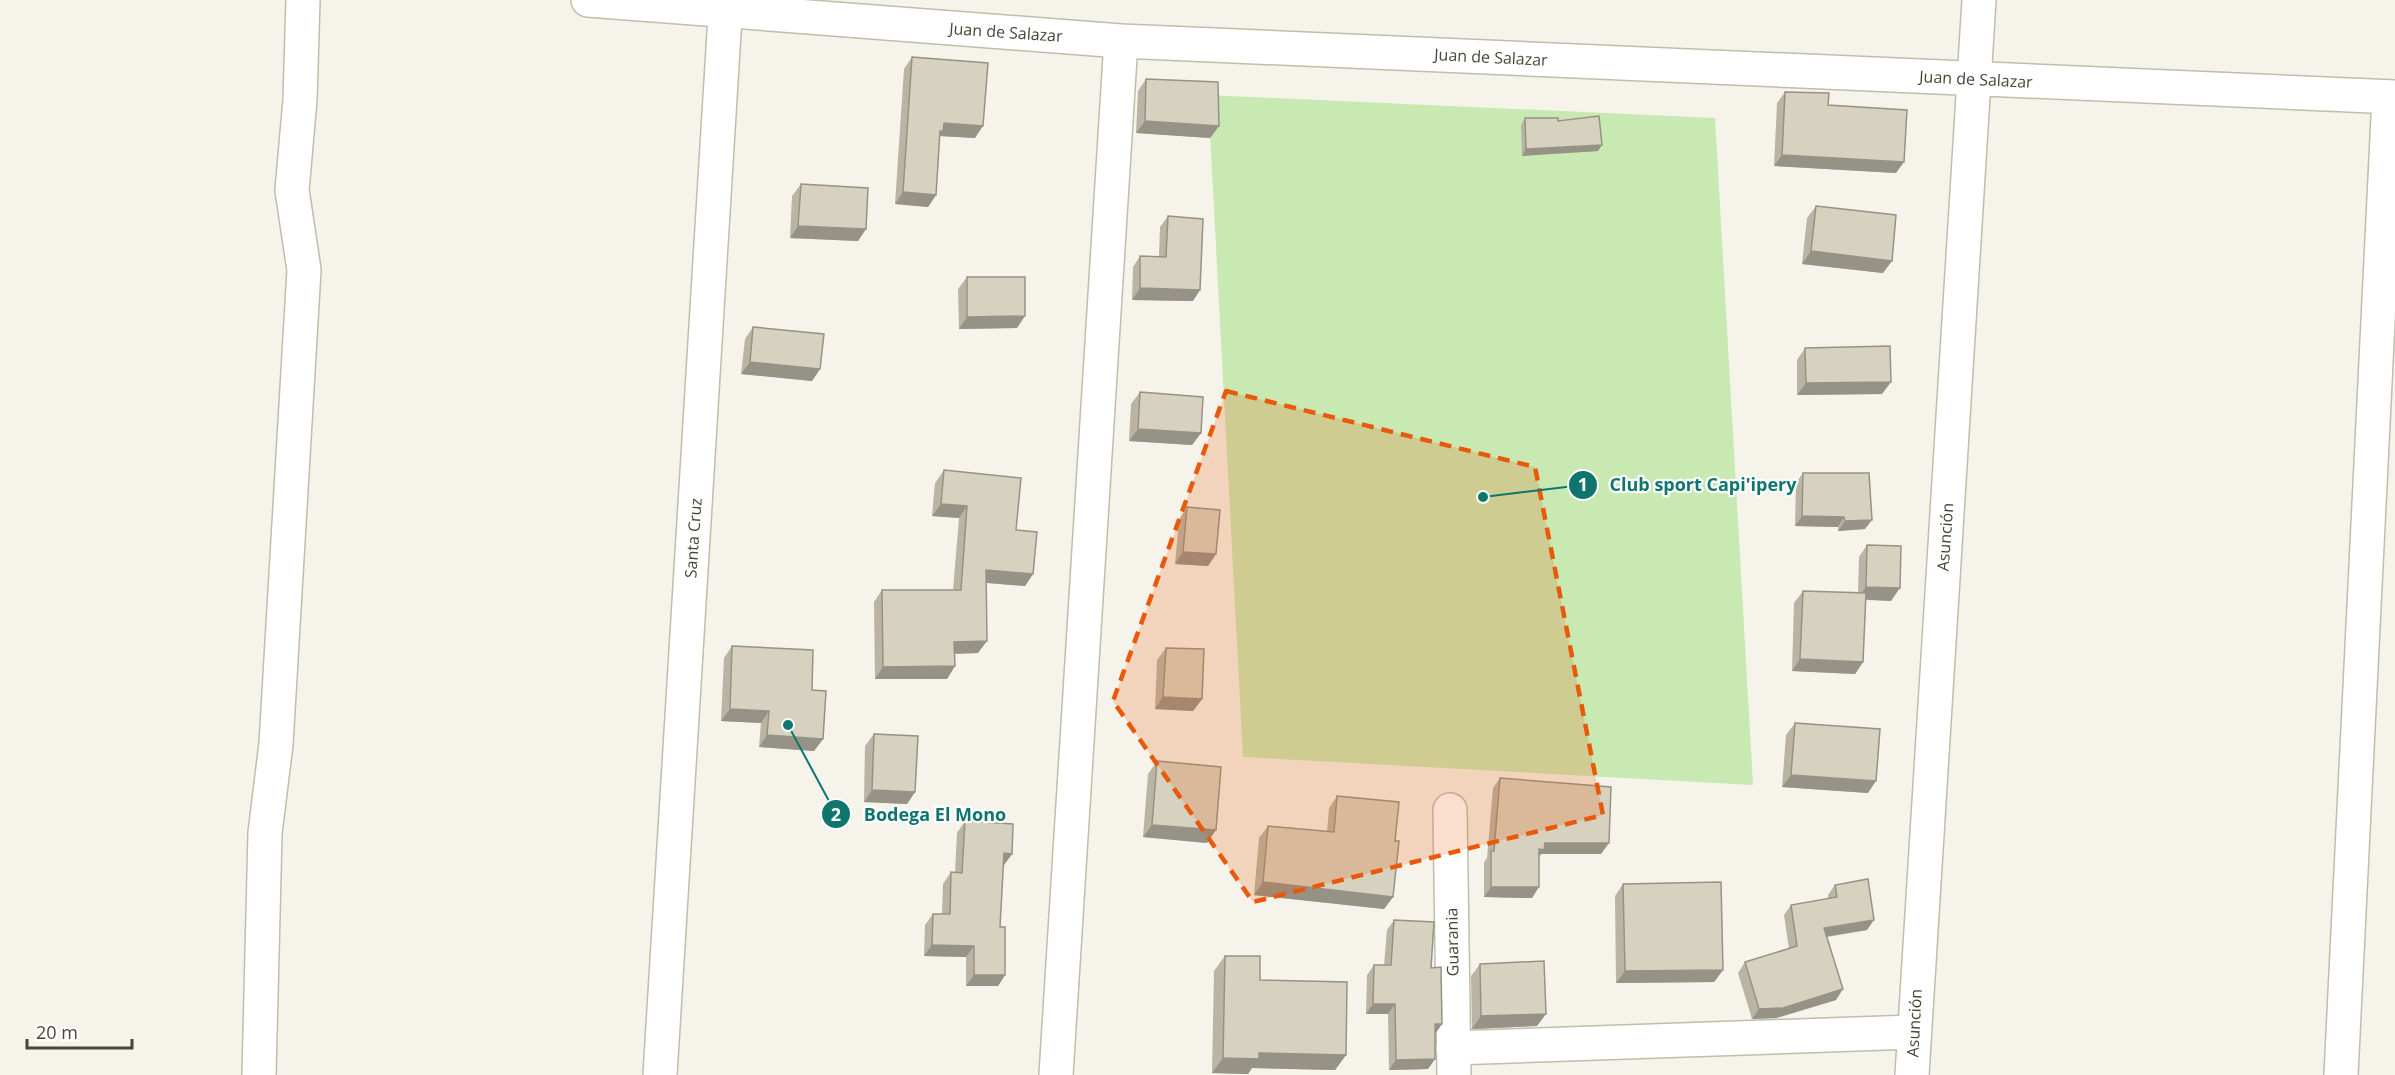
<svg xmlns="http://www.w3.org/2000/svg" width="2395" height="1075" viewBox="0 0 2395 1075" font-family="'Open Sans',sans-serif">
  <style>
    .grass { fill: #c8e9b2 }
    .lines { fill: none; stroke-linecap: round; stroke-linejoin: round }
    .minor-casing { stroke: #c1bdac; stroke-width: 36 }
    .tertiary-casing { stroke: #c1bdac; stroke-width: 36 }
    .minor { stroke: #fff; stroke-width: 33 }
    .tertiary { stroke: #fff; stroke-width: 33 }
    .wall { fill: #b9b4a4 }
    .shaded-wall { fill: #969286 }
    .building { fill: #d7d1bf; stroke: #969286; stroke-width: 1.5 }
    .marked { fill: #e8590c; fill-opacity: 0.2; stroke: #e8590c; stroke-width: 4.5; stroke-dasharray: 12 8; stroke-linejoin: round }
    .labels { text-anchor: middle; stroke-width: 4.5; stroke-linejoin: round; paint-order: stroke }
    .street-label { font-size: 16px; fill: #494537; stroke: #fff }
    .leader { fill: none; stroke: #0f766e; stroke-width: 2 }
    .callout-dot { fill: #0f766e; stroke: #fff; stroke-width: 2 }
    .mark-label { font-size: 18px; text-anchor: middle; font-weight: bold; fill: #fff }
    .callout-label { font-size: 18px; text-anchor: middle; font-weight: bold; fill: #0f766e; stroke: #fff; stroke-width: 4.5; stroke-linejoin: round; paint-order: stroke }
  </style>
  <rect width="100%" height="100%" fill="#f5f3ea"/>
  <path class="grass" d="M1208,95L1715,118L1753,785L1243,757Z"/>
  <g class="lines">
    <defs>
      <path id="minor" d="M588,0L1121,41L2395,97
        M1450,810L1454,1075
        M1453,1048L1913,1032
        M259,1075L265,833L276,744L304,270L292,190L300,100L303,0
        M1056,1075L1121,41
        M1912,1075L1979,0
        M2341,1075L2389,97"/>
      <path id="tertiary" d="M660,1075L726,0"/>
    </defs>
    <use href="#minor" class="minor-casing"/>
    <use href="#tertiary" class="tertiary-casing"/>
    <use href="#minor" class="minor"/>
    <use href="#tertiary" class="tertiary"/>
  </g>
  <path class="wall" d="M912,57L975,138L940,136L939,137L936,195L928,207L895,204L904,69Z
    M1146,79L1219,126L1210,138L1136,133L1138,91Z
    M1785,92L1828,105L1896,173L1774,166L1777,103Z
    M1525,118L1558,121L1598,151L1522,156L1521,125Z
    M801,184L866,229L858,241L790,238L792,196Z
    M1816,206L1883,273L1802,264L1807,218Z
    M1168,216L1193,301L1132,300L1133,267L1140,256H1159L1160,227Z
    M967,277L1017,328L959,329L958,289Z
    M753,327L820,369L812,381L741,374L745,339Z
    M1805,348L1882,394L1797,395V360Z
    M1140,392L1201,433L1192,445L1129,441L1131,404Z
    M944,470L1016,530L1033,574L1025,586L986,583L978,653L955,654V666L947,679H875L874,602L882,590H953L959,518L932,516L935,483Z
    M1803,473L1865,529L1838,531V527L1795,526L1796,483Z
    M1187,507L1216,554L1208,566L1175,564L1179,520Z
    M1867,545L1891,601L1866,600L1863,662L1855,674L1792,671L1794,603L1803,591L1858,593L1859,557Z
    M732,646L812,690L823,739L814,751L759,747L761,723L721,721L724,658Z
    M1166,648L1202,699L1193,711L1155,709L1157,660Z
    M1795,723L1868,793L1782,787L1786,735Z
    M874,734L915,792L907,804L864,802L865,746Z
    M1157,761L1207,843L1143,837L1148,774Z
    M1500,778L1601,854H1541L1539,857L1532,898L1484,897V862L1487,858L1493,788Z
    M1337,796L1395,841L1393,897L1384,909L1254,895L1259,838L1268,826L1327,832L1329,808Z
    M965,821L1012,854L1004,865H1003L1000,927L1005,975L998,986H966V957L924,956L925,925L933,914H942L943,884L951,872L955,873L957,833Z
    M1623,884L1723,970L1714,982L1616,983L1615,896Z
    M1835,885L1867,930L1827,937L1836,1000L1776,1018L1752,1019L1738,973L1745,962L1789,949L1784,915L1791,905L1828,899V895Z
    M1394,920L1431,968L1442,1024L1435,1034V1059L1428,1069L1389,1070L1388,1014H1366L1367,975L1374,965H1384L1387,930Z
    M1225,956L1260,980L1346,1055L1335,1070L1252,1068L1248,1074L1212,1073L1214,971Z
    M1480,964L1537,1026L1472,1029L1471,976Z"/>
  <path class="shaded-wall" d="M1145,121L1219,126L1210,138L1136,133Z
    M944,123L983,126L975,138L940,136L935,144L931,143Z
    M1602,145L1598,151L1522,156L1526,149Z
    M1782,155L1904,162L1896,173L1774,166Z
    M903,192L936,195L928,207L895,204Z
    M798,226L866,229L858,241L790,238Z
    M1811,251L1892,261L1883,273L1802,264Z
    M1140,288L1200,290L1193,301L1132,300Z
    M1025,316L1017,328L959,329L967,317Z
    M750,362L820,369L812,381L741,374Z
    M1891,382L1882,394L1797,395L1806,383Z
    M1138,429L1201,433L1192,445L1129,441Z
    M941,504L967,506L959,518L932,516Z
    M1802,516L1844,517L1838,527L1795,526Z
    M1872,520L1865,529L1838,531L1845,521Z
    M1183,552L1216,554L1208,566L1175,564Z
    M986,570L1033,574L1025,586L977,582Z
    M1866,587L1900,588L1891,601L1857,599Z
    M987,641L978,653L946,654L954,642Z
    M1800,659L1863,662L1855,674L1792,671Z
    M955,666L947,679H875L883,667Z
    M1163,697L1202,699L1193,711L1155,709Z
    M730,709L769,711L761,723L721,721Z
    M767,735L823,739L814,751L759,747Z
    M1791,775L1876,781L1868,793L1782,787Z
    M872,790L915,792L907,804L864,802Z
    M1152,825L1216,830L1207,843L1143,837Z
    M1545,843H1609L1601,854H1541L1537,860H1532Z
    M1004,853L1012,854L1004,865L996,864Z
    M1263,882L1393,897L1384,909L1254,895Z
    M1491,887H1539L1532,898L1484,897Z
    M1874,920L1867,930L1817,938L1824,928Z
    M932,945L974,946L966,957L924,956Z
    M1723,970L1714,982L1616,983L1625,971Z
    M974,975H1005L998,986H966Z
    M1843,989L1836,1000L1776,1018L1752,1019L1759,1009Z
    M1373,1004H1395L1388,1014H1366Z
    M1546,1014L1537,1026L1472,1029L1481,1016Z
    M1435,1024H1442L1435,1034Z
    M1259,1053L1346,1055L1335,1070L1252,1068L1248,1074L1212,1073L1223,1058Z
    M1435,1059L1428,1069L1389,1070L1396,1060Z"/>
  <path class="building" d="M912,57L988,63L983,126L944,123L943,131H940L936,195L903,192Z
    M1146,79L1218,82L1219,126L1145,121Z
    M1785,92L1829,93L1828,105L1907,110L1904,162L1782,155Z
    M1599,116L1602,145L1526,149L1525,118H1558V121Z
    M801,184L868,188L866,229L798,226Z
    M1816,206L1896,215L1892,261L1811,251Z
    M1168,216L1203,219L1200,290L1140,288V256L1166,257Z
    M967,277H1025V316L967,317Z
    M753,327L824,334L820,369L750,362Z
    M1890,346L1891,382L1806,383L1805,348Z
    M1140,392L1203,397L1201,433L1138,429Z
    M944,470L1021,478L1016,530L1037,532L1033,574L986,570L987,641L954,642L955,666L883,667L882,590H961L967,506L941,504Z
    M1803,473H1869L1872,520L1845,521L1844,517L1802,516Z
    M1187,507L1220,510L1216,554L1183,552Z
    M1867,545L1901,546L1900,588L1866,587Z
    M1803,591L1866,593L1863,662L1800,659Z
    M732,646L813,650L812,690L826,691L823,739L767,735L769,711L730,709Z
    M1166,648L1204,649L1202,699L1163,697Z
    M1795,723L1880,729L1876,781L1791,775Z
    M874,734L918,736L915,792L872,790Z
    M1157,761L1221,767L1216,830L1152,825Z
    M1500,778L1611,787L1609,843H1545L1544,850L1539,849V887H1491V851H1494Z
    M1337,796L1399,802L1395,841H1399L1393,897L1263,882L1268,826L1334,832Z
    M965,821L1013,824L1012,854L1004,853L1000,927H1005V975H974V946L932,945L933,914H950L951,872L962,873Z
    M1868,879L1874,920L1824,928L1843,989L1783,1008L1759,1009L1745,962L1797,946L1791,905L1837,897L1835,885Z
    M1721,882L1723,970L1625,971L1623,884Z
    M1394,920L1434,922L1431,968L1441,967L1442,1024H1435V1059L1396,1060L1395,1004H1373L1374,965H1391Z
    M1225,956H1260V980L1347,982L1346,1055L1259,1053V1059L1223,1058Z
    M1544,961L1546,1014L1481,1016L1480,964Z"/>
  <path class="marked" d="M1226,391L1535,467L1603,815L1253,902L1113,701Z"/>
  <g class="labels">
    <g class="street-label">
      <text transform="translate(1006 32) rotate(4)" y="6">Juan de Salazar</text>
      <text transform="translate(1491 57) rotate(3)" y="6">Juan de Salazar</text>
      <text transform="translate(1976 79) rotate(3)" y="6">Juan de Salazar</text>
      <text transform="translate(1945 537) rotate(-86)" y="6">Asunción</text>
      <text transform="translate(693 538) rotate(-86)" y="6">Santa Cruz</text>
      <text transform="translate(1452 942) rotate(-91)" y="6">Guarania</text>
      <text transform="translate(1914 1023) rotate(-87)" y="6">Asunción</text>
    </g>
  </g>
  <path class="leader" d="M1483 497L1583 485M788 725L836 814"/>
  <g class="callout-dot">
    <circle cx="1483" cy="497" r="6"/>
    <circle cx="788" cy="725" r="6"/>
    <circle cx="1583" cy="485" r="15"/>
    <circle cx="836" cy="814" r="15"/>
  </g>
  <g class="mark-label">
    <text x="1583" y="491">1</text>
    <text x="836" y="821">2</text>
  </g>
  <g class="callout-label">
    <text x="1703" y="491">Club sport Capi'ipery</text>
    <text x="935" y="821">Bodega El Mono</text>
  </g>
  <path d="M27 1039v9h105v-9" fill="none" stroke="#494537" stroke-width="3"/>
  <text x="36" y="1039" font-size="18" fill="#494537" stroke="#ffffff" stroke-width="4.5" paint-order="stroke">20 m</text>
</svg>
